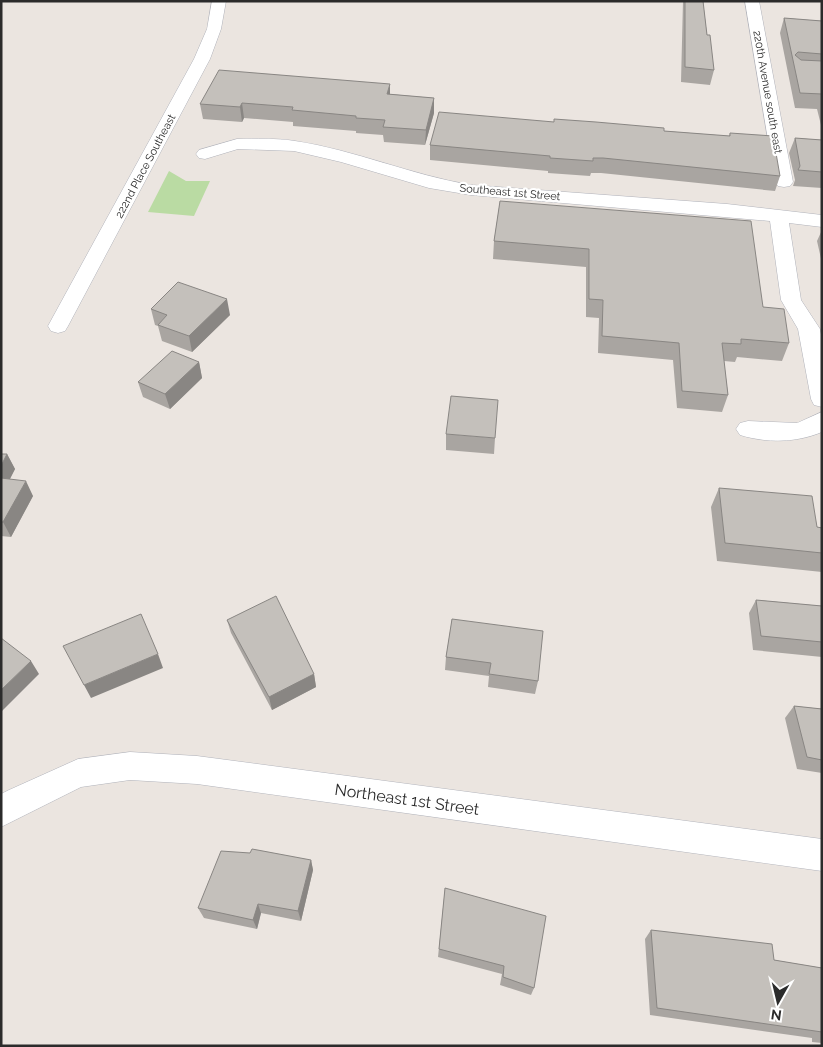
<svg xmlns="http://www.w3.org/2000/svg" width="823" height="1047" viewBox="0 0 823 1047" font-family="Raleway,sans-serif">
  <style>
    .green { fill: #badba3 }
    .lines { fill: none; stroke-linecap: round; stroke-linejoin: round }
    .minor-casing { stroke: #b0b2ba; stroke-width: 1 }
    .minor { fill: #fff; fill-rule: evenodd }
    .wall { fill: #a9a5a1 }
    .shaded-wall { fill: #898683 }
    .building { fill: #c4c0bb; stroke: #898683 }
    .labels { text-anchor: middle; stroke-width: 4.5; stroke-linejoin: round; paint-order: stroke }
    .far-street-label { font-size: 11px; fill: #2b2b2b; stroke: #fff }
    .near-street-label { font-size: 16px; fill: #2b2b2b; stroke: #fff }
  </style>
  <rect width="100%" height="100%" fill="#ebe5e0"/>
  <path class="green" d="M169,171L186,181H210L194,216L148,212Z"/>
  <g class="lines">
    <defs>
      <path id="minor" d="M212,1H226L221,29L210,59L68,326L65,331L58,333L51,331L48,326L194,59L207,29Z
        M745,1H759L793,182L790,186L784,187L778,186L775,182Z
        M237,139C256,139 276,138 295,141C355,150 411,175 471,185L727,204L822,215V227L789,223L801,300L820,329L822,340V407L814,405L811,399L798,329L781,300L770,221L471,195L429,188L341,162L294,151L238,149L205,159L199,158L196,154L199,150Z
        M822,412V432C796,443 766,443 740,435L736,429L740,423L748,421L797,423Z
        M130,752L197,756L822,839V871L197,784L130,780L81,787L1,827V794L9,790L78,759Z"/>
    </defs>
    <use href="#minor" class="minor-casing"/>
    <use href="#minor" class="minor"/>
  </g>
  <path class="wall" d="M683,1H703L707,35L714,70L710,85L681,82Z
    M784,18L822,21V129L817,109L795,108L780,33Z
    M390,94L434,98V113L425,145L384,142L383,135L356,133V131L293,126V122L244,118L242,122L203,119L200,104Z
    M664,131L729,136L730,133L780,176L775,191L601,173H591L590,176L548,173V171L430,160V145Z
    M795,138L822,140V188L793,186L795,180L789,153Z
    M500,201L763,307L789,343L782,361L737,357L735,362L724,361L728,395L722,412L677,408L673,360L598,353L599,318L586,317V267L493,259L494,241Z
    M822,230V263L817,241Z
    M151,309L230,315L192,352L162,341L158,326L155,325Z
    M199,362L202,378L170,409L143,397L138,382Z
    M446,434L495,438L494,454L446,450Z
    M7,454L15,469L10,479L33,496L11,537L1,536V466Z
    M719,488L817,527L822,528V572L717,561L711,507Z
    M756,600L822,606V657L753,650L749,613Z
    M452,619L538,681L535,694L488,687L489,676L445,670L446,657Z
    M227,620L314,674L316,687L272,710L231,633Z
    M794,706L822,709V773L797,769L785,718Z
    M311,860L313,870L301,921L261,913L257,929L204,918L198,908Z
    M445,888L534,988L531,995L500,985L502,974L438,957Z
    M651,930L774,960L822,968V1043L812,1042V1038L650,1015L645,939Z"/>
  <path class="shaded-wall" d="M390,84V99L387,94Z
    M434,98V113L425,145L426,130Z
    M242,103L244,118L242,122L240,107Z
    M227,299L230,315L192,352L189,336Z
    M199,362L202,378L170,409L165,394Z
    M7,454L15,469L3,492L1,489V466Z
    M26,481L33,496L11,537L3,522Z
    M158,654L163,668L91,698L84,685Z
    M31,661L39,674L1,712V690Z
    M314,674L316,687L272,710L269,697Z
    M311,860L313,870L301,921L298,911Z
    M258,904L261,913L257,929L253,920Z"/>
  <path class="building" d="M685,1H703L707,35H710L714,70L685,67Z
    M784,18L822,21V54L798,52L795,55L801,60L822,61V94L800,93Z
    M219,70L390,84L387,94L434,98L426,130L383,127L385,120L356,118V116L292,110L293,107L242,103L240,107L200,104Z
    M439,112L554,122V119L596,122L664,128V131L730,136V133L773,136L780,176L603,158H593V161L550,158V156L430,145Z
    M795,138L822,140V172L798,170L800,166Z
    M500,201L751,221L763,307L784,309L789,343L741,339V344L722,343L728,395L682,391L679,343L602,336L603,300L589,299V249L494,241Z
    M178,282L227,299L189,336L158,325L167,315L151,309Z
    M172,351L199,362L165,394L138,382Z
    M451,396L498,400L495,438L446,434Z
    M1,454H7L1,466Z
    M1,478L26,481L3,522H1Z
    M719,488L812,496L817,527L822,528V553L725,543Z
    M276,596L314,674L269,697L227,620Z
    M756,600L822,606V642L761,636Z
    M141,614L158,654L84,685L63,646Z
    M452,619L543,631L538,681L489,674L491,663L446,657Z
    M1,638L31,661L1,690Z
    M794,706L822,709V760L807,757Z
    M252,849L311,860L298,911L258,904L253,920L198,908L221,851L250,853Z
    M445,888L546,916L534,988L503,977L504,966L439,949Z
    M651,930L772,944L774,960L822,968V1032L657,1008Z"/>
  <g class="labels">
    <g class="far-street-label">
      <text transform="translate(768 92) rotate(80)" y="4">220th Avenue south east</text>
      <text transform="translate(145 166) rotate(-62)" y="4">222nd Place Southeast</text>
      <text transform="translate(510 192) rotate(5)" y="4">Southeast 1st Street</text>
    </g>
    <g class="near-street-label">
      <text transform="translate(407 799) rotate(8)" y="6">Northeast 1st Street</text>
    </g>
  </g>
  <rect width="823" height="1047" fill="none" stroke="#2b2b2b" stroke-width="5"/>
  <g transform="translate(778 1002) rotate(188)" stroke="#ffffff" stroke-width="4" paint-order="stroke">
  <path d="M0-4L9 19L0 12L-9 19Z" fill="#2b2b2b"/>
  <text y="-8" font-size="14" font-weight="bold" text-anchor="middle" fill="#2b2b2b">N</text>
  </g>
</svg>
